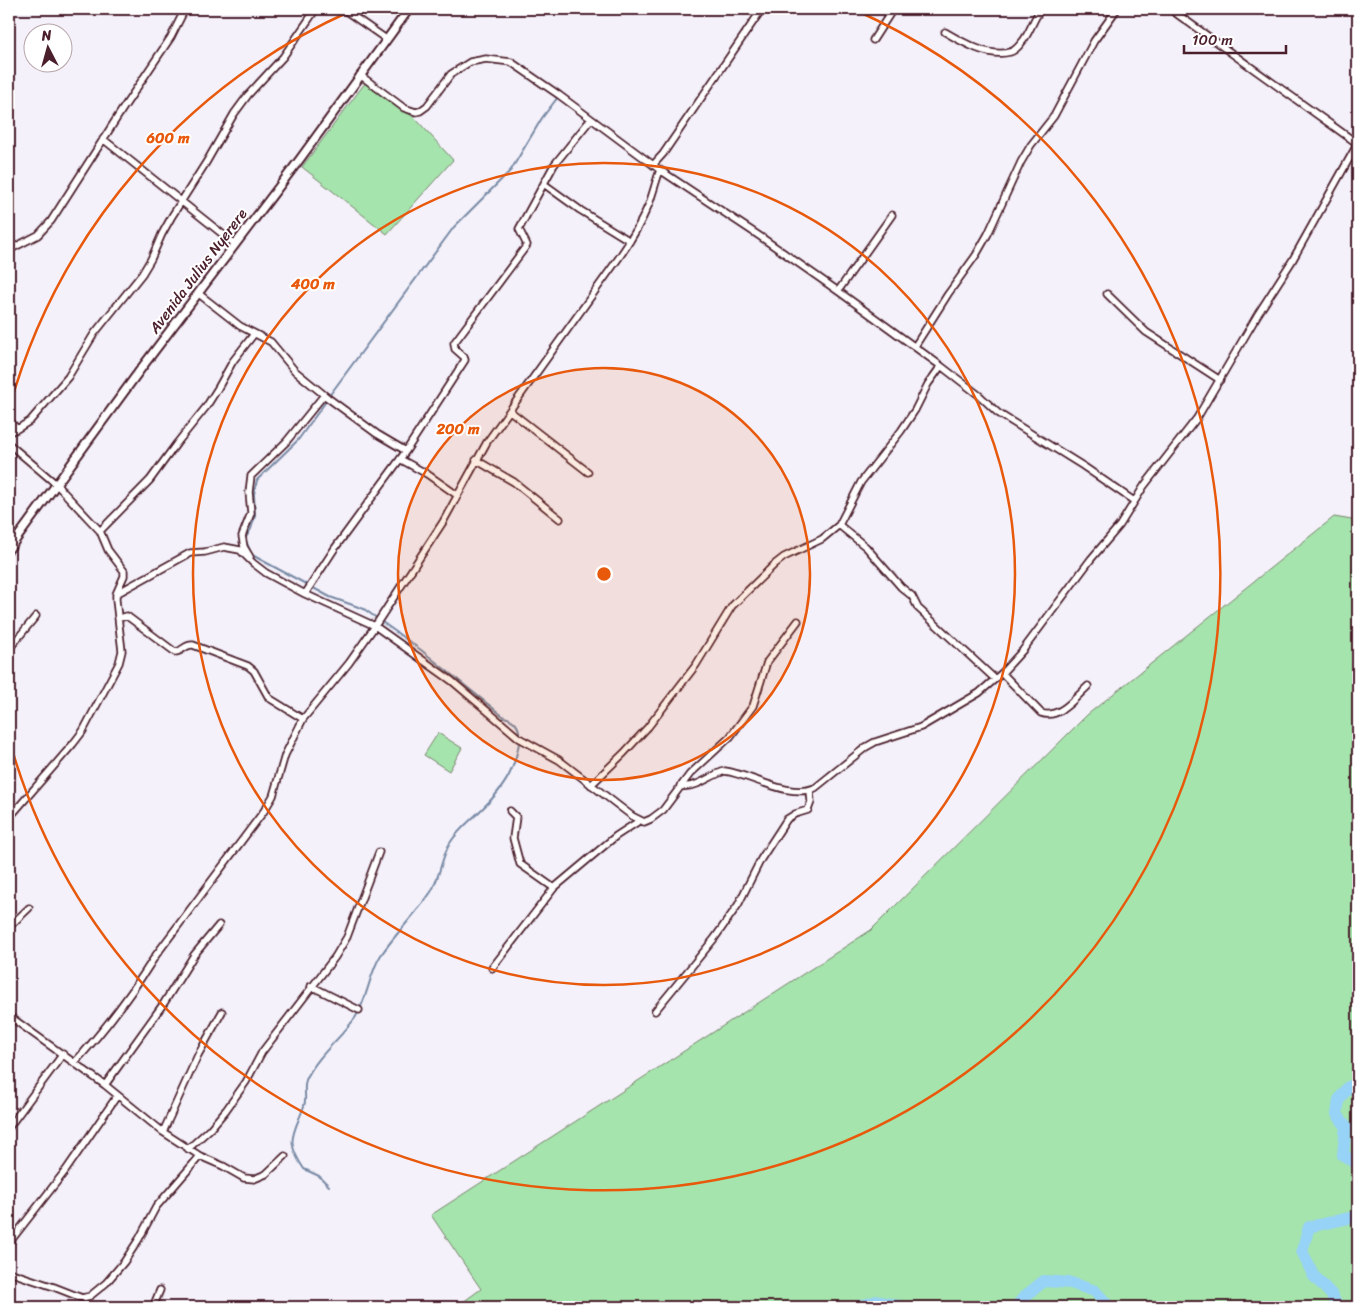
<svg xmlns="http://www.w3.org/2000/svg" width="1367" height="1316" viewBox="0 0 1367 1316" font-family="Sriracha,sans-serif">
  <style>
    .green { fill: #a5e4ac; stroke: #78826c }
    .lines { fill: none; stroke-linecap: round; stroke-linejoin: round }
    .stream { stroke: #788aa5; stroke-width: 2 }
    .river { stroke: #97d2f7; stroke-width: 12 }
    .minor-casing { stroke: #4a1f2b; stroke-width: 9 }
    .tertiary-casing { stroke: #4a1f2b; stroke-width: 11 }
    .minor { stroke: #fff; stroke-width: 5.5 }
    .tertiary { stroke: #fff; stroke-width: 7 }
    .ring { fill: none; stroke: #e8590c; stroke-width: 2.5 }
    .labels { text-anchor: middle; stroke-width: 4; stroke-linejoin: round; paint-order: stroke }
    .street-label { font-size: 15px; fill: #4a1f2b; stroke: #fff }
    .centre { fill: #e8590c; stroke: #fff; stroke-width: 2.5 }
    .ring-label { font-size: 15px; text-anchor: middle; font-weight: bold; fill: #e8590c; stroke: #fff; stroke-width: 4; stroke-linejoin: round; paint-order: stroke }
  </style>
  <rect width="100%" height="100%" fill="#f4f1fa"/>
  <filter id="ink" filterUnits="userSpaceOnUse"><feTurbulence type="fractalNoise" baseFrequency=".02" numOctaves="2"/><feDisplacementMap in="SourceGraphic" scale="10" xChannelSelector="R" yChannelSelector="G"/><feConvolveMatrix kernelMatrix="1 2 1 2 8 2 1 2 1" color-interpolation-filters="sRGB"/></filter>
  <g filter="url(#ink)">
    <path class="green" d="M365,83L415,118L453,160L387,234L302,167Z
      M1334,517L1358,521V1307H456L481,1289L431,1215L871,930L1087,715Z
      M438,733L462,748L449,771L424,755Z"/>
    <g class="lines">
      <path class="stream" d="M329,396L454,227L511,170L542,118L558,97
        M327,400L298,440L257,480L254,494L255,516L251,529L245,539L252,555L330,597L364,609L421,650L504,717C517,720 521,730 519,743C514,773 503,789 481,810C470,821 458,830 450,843C441,858 440,877 431,892C416,914 396,933 381,955C369,973 368,999 355,1018C341,1038 316,1057 306,1080C303,1088 307,1098 304,1106C294,1134 284,1140 304,1169L319,1176L329,1186"/>
      <path class="river" d="M1358,1084L1348,1087L1339,1100L1337,1114L1346,1126L1343,1155L1355,1162L1358,1167
        M857,1307L877,1301L903,1307
        M1016,1307L1024,1297L1044,1281L1071,1283L1095,1291L1110,1307
        M1338,1307L1331,1294L1313,1275L1302,1251L1309,1227L1358,1216V1215"/>
      <defs>
        <path id="minor" d="M343,9L386,39
          M1170,9L1358,144
          M945,32C962,42 989,58 1010,52C1015,51 1019,46 1022,42C1030,33 1033,19 1041,9
          M873,40L893,9
          M103,139L235,244
          M653,165L663,154L762,9
          M660,170L761,237L838,291L941,366L980,396L998,413L1083,466L1134,501
          M544,184L580,210L630,241
          M9,250L38,235L51,221L122,110L171,37L185,9
          M838,291L892,215
          M199,294L240,326L271,342L295,371L328,398L377,434L406,451
          M1107,294L1146,332L1220,380
          M915,346L948,294L976,255L988,234L1021,162L1031,145L1054,116L1094,41L1117,9
          M510,411L588,472
          M9,420L17,429
          M9,432L17,429L30,421L68,377L94,334L142,274L151,259L162,234L172,216L207,161L234,114L248,95L283,57L316,9
          M9,444L56,484L100,531L108,550L124,571V576L116,594V600L122,651L119,663L83,731L73,744L9,818
          M400,459L427,474L457,495
          M476,460L514,482L560,519
          M839,525L866,547L901,587L912,596L918,608L995,679
          M100,531L150,480L177,443L206,407L218,388L233,361L254,334
          M250,557L244,547L242,536L251,513L249,492L251,476L286,442L324,395
          M116,594L190,553L205,552L224,547L240,550L253,563L266,573L305,594L375,626L452,681L519,738L559,760L632,816L644,822L651,819L663,810L690,774L730,737L753,706L767,662L798,621
          M305,594L335,548L406,451L465,360L464,357L455,349L454,343L527,245L519,229L554,165L591,119
          M119,618L127,616L175,652C182,652 185,644 193,645L248,666L254,671L269,698L303,719
          M9,649L36,616
          M1002,673L1041,713C1059,720 1076,697 1088,686
          M591,785L624,753L648,727L696,665L732,606L775,564L784,557L822,539L839,525L861,482L901,431L915,410L928,384L941,366
          M680,786C697,789 710,775 725,771C752,775 789,799 815,788L866,747L875,742L921,727L979,693L1002,673L1023,650L1091,559L1120,525L1144,486L1197,418L1258,314L1292,261L1358,143
          M510,811L516,817L513,838L520,864L554,888
          M9,927L29,908
          M492,968L554,888L616,836L639,821
          M311,986L359,1010
          M655,1011L714,939L738,905L761,859L787,819L795,814L808,810L811,802L810,790
          M9,1016L105,1085L163,1132L200,1156L223,1166L244,1178L254,1179L266,1174L285,1156
          M74,1063C105,1030 132,993 156,955L264,811L273,796L285,755L303,719L349,663L375,626L443,522L487,442L618,259C630,242 641,223 649,204C653,193 656,181 660,170L559,95L511,62L486,59L470,62L451,74L427,106L420,111L416,112L404,108L360,75
          M105,1085L164,1003L194,955L219,925
          M9,1127L63,1054
          M163,1132L198,1055L222,1012
          M188,1149L210,1129L226,1110L246,1082L262,1052L335,957L347,937L379,852
          M9,1243L66,1170L117,1096
          M9,1272L54,1287L82,1298L90,1296L106,1283L124,1262L139,1239L156,1207L200,1156
          M153,1307L160,1290"/>
        <path id="tertiary" d="M9,549L143,366L300,159L409,9"/>
      </defs>
      <use href="#minor" class="minor-casing"/>
      <use href="#tertiary" class="tertiary-casing"/>
      <use href="#minor" class="minor"/>
      <use href="#tertiary" class="tertiary"/>
    </g>
  </g>
  <circle cx="604" cy="574" r="206" fill="#e8590c" fill-opacity=".12"/>
  <g class="ring">
    <circle cx="604" cy="574" r="206"/>
    <circle cx="604" cy="574" r="411"/>
    <path d="M9 409A617 617 0 0 1 353 10M855 10A617 617 0 1 1 9 739"/>
  </g>
  <g class="labels">
    <g class="street-label">
      <text transform="translate(198 271) rotate(-53)" y="5">Avenida Julius Nyerere</text>
    </g>
  </g>
  <circle cx="604" cy="574" r="8" class="centre"/>
  <g class="ring-label">
    <text x="168" y="143">600 m</text>
    <text x="313" y="289">400 m</text>
    <text x="458" y="434">200 m</text>
  </g>
  <rect width="1367" height="1316" fill="none" stroke="#fff" stroke-width="30"/>
  <rect x="15" y="15" width="1337" height="1286" fill="none" stroke="#4a1f2b" stroke-width="2" filter="url(#ink)"/>
  <g transform="translate(48 48) rotate(354)"><circle r="24" fill="#ffffff" stroke="#b7a5aa"/>
  <path d="M0-4L9 19L0 12L-9 19Z" fill="#4a1f2b"/>
  <text y="-8" font-size="14" font-weight="bold" text-anchor="middle" fill="#4a1f2b">N</text>
  </g>
  <path d="M1184 45v8h102v-8" fill="none" stroke="#4a1f2b" stroke-width="2.5"/>
  <text x="1192" y="45" font-size="15" fill="#4a1f2b" stroke="#ffffff" stroke-width="4" paint-order="stroke">100 m</text>
</svg>
